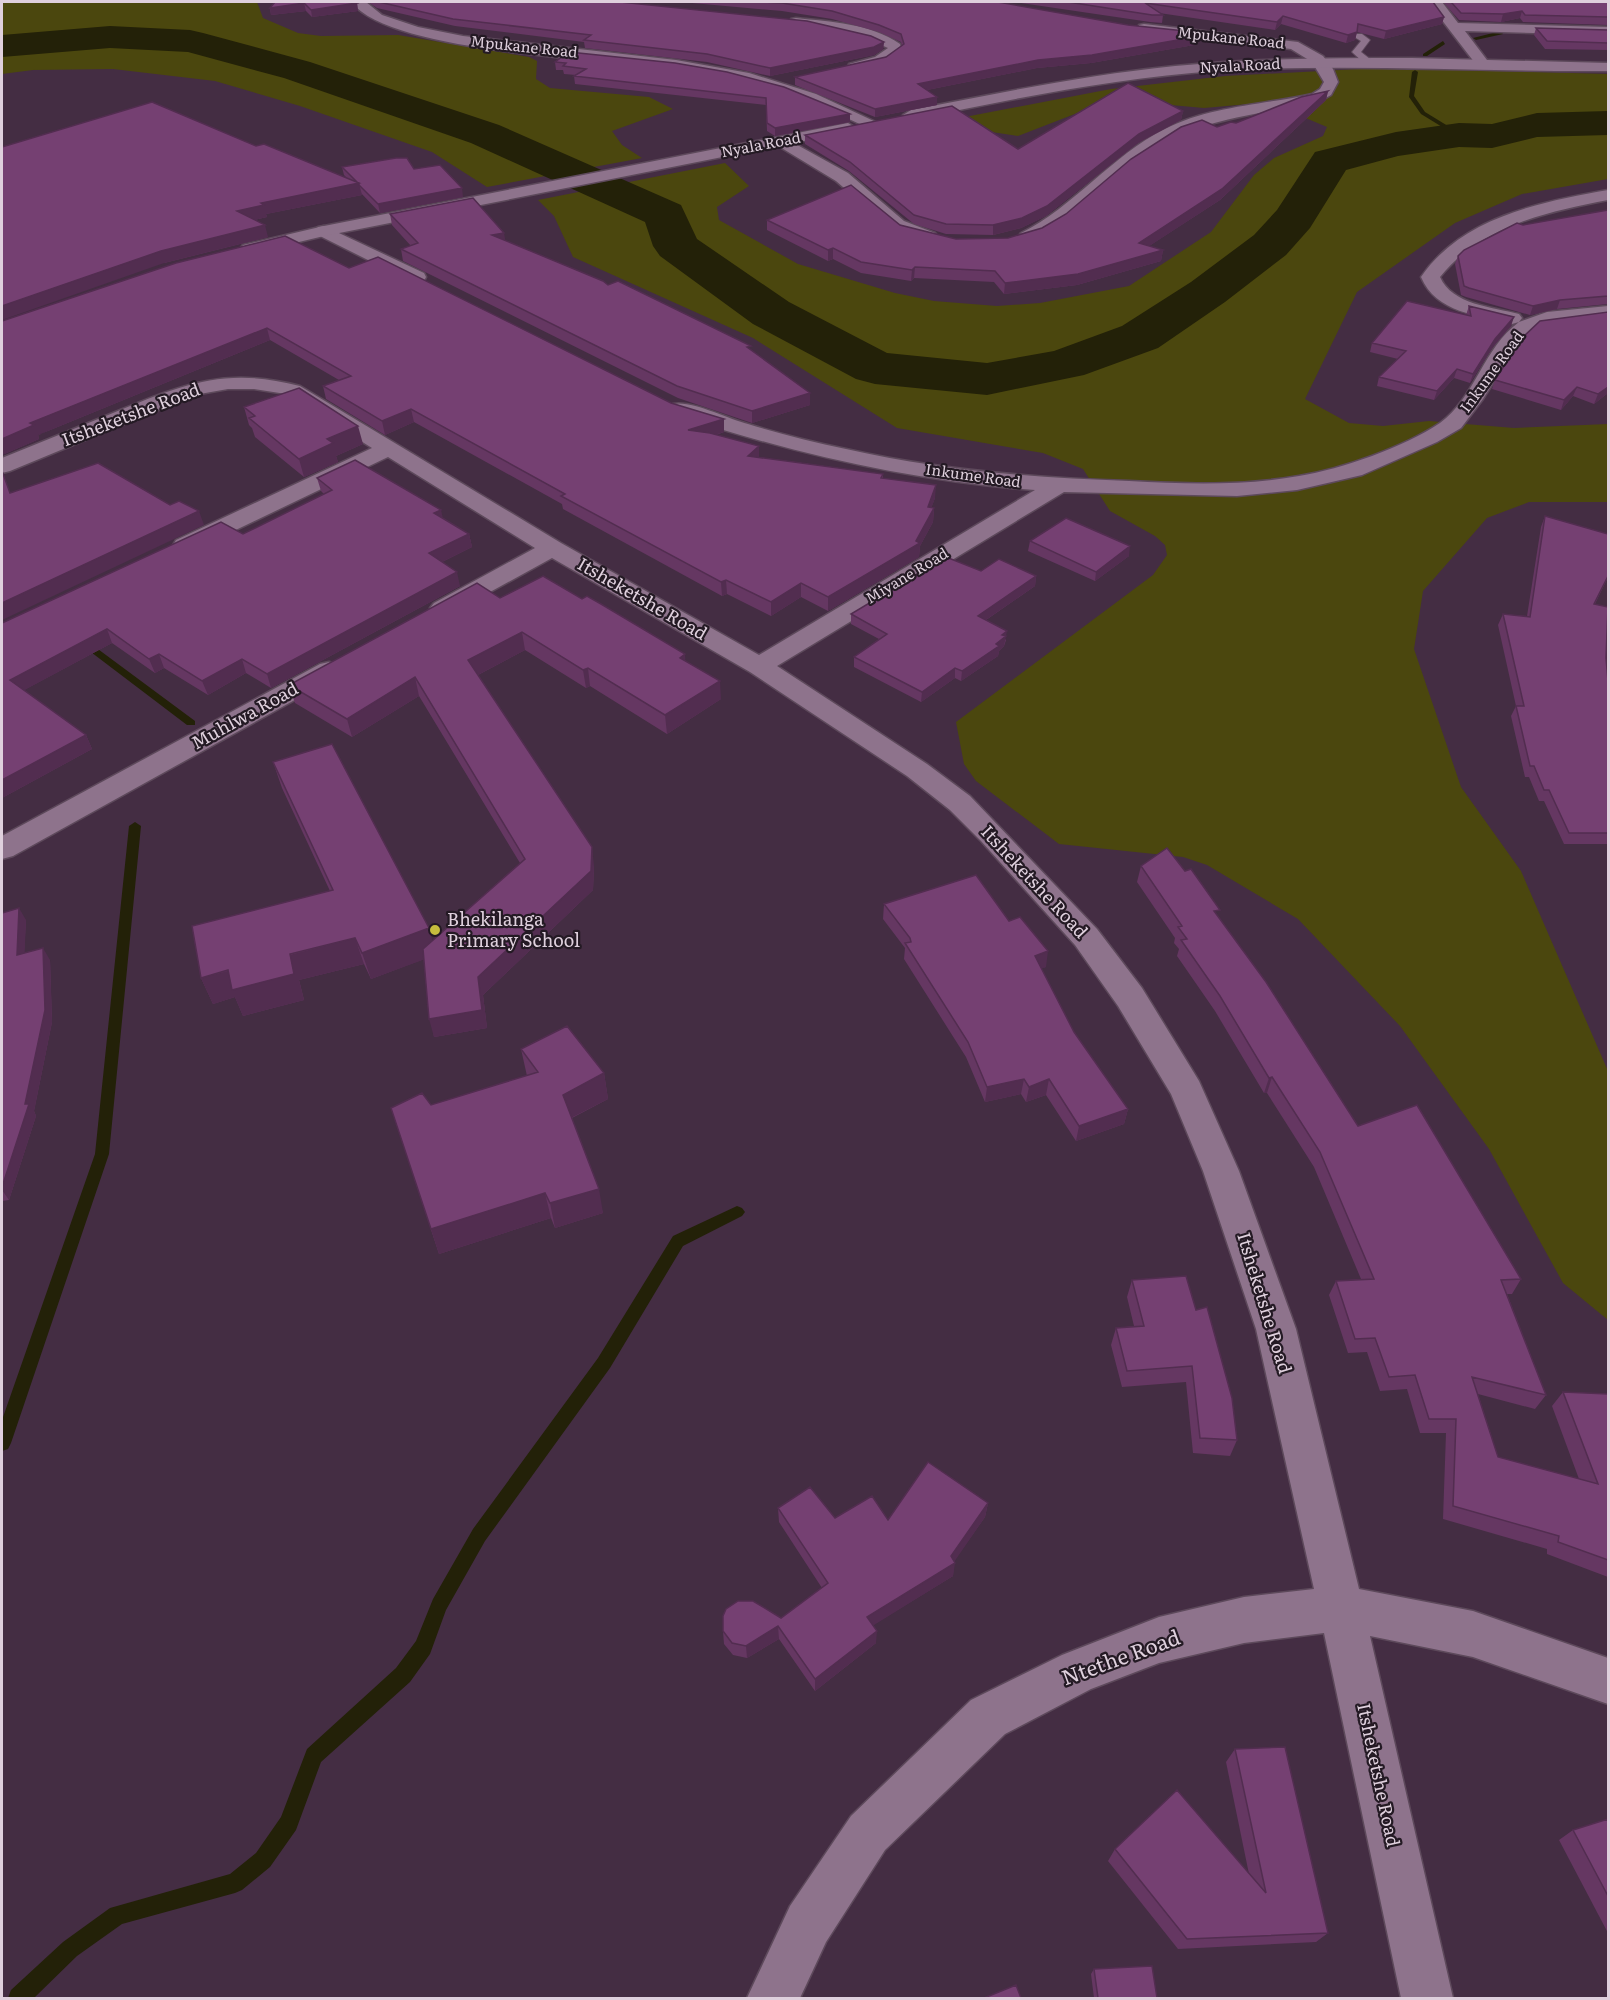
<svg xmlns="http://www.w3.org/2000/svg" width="1610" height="2000" viewBox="0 0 1610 2000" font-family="Literata,serif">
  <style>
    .green { fill: #4b470e }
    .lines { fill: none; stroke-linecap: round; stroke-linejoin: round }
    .stream { fill: #232108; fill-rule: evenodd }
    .river { fill: #232108; fill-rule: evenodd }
    .service-casing { stroke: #5d495b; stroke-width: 2 }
    .minor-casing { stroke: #5d495b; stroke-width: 3 }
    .tertiary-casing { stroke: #5d495b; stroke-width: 3 }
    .service { fill: #8e738c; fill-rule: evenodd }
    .minor { fill: #8e738c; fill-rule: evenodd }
    .tertiary { fill: #8e738c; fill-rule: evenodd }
    .wall { fill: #653762 }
    .shaded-wall { fill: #522d50 }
    .building { fill: #754072; stroke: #522d50; stroke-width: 1.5 }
    .poi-dot { fill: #c5bc3d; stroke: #241a24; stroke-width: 2 }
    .labels { text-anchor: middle; stroke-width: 4.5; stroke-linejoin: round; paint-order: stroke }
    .far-street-label { font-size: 15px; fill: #dfd0dd; stroke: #241a24 }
    .street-label { font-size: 18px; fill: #dfd0dd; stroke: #241a24 }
    .poi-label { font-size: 18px; fill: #dfd0dd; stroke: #241a24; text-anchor: start }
    .near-street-label { font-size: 21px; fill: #dfd0dd; stroke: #241a24 }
  </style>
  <rect width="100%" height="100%" fill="#442d43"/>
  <path class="green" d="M2,2H257L263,18L298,33L321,36L398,35L529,57L537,61L536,79L550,88L649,97L673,109L612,131L622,145L642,158L487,187L432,152L300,106L215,81L113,69L33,70L2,74Z
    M1378,68L1608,74V179L1522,194L1455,223L1357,292L1305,399L1349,423L1383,426L1429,421L1514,428L1608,424V502H1529L1487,518L1423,591L1414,649L1461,787L1521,871L1608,1071V1320L1563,1283L1489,1149L1400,1026L1298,919L1207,865L1183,857L1059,844L976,781L964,764L956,722L1153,575L1167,555L1165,545L1155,536L1110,511L1083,469L1043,453L897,428L753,338L573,257L554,216L538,200L725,163L749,186L717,207L719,220L798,264L895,293L934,301L997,306L1040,303L1129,286L1211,232L1254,175L1274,158L1323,136L1327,127L1296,114L1260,103L1204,108L1126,101L1098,105L1018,136L972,129L819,145L1111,89L1225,76Z"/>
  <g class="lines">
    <path class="stream" d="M1501,31L1503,34L1476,40L1473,38Z
      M1443,41L1445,44L1427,56H1423V54Z
      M1415,70L1418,72L1414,96L1425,112L1461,134V136H1457L1421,114L1409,97L1412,72Z
      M83,638L195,721V725H187L79,643L78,641Z
      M135,822L141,826L109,1154L11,1443L8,1449L2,1451V1420L95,1154L129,826Z
      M737,1206L742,1208L745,1212L742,1216L683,1246L610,1368L485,1541L446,1610L430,1654L410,1682L321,1762L296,1830L270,1867L242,1890L235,1893L122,1924L77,1956L34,1998H8L11,1990L63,1942L110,1908L230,1874L256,1853L281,1817L307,1749L396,1668L416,1641L433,1599L473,1529L598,1358L673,1236Z"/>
    <path class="river" d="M110,26L190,30L203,33L310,62L499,125L681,205L697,239L789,302L887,353L987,363L1054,351L1122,326L1191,282L1254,235L1277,210L1315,152L1396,132L1459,123L1492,124L1537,113L1608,111V135L1537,137L1492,148L1459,147L1398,156L1346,170L1310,228L1286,255L1225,302L1158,348L1084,375L987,395L875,384L856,379L753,324L660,256L653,246L645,222L471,143L284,78L188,52L110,48L2,57V35Z"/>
    <defs>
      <path id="service" d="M1356,34H1362L1370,40L1361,52L1370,59V63H1364L1352,52L1361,41L1356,38Z"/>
      <path id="minor" d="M351,2H366L382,15L418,27L463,36L676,60L749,73L816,94L878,123L876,126H864C815,102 764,83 709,73C634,59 395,57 351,2Z
        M1428,2H1442L1458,23L1608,27V35L1465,31L1490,64L1483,68L1478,67Z
        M796,18C831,22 870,23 900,44L902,51L885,63L854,71L849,70L847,67L849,64L875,57L888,48L859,35L791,25V19Z
        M1144,24L1298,42L1323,56L1333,69L1338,82L1331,95L1322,100C1258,116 1192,117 1138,160C1115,179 1050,248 1021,241L1018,237L1021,233C1075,206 1111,156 1165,129C1210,106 1263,105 1312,94L1320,89L1324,82L1312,62L1291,49L1139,31V25Z
        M781,136L848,173L904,221L935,233L938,237L929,242L892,229L836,181L775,144L773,141L775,138Z
        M1608,190V200C1546,212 1481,226 1440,277C1452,305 1493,307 1519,314L1522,318L1519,322L1547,312L1608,306V318L1557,323L1536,328L1516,347L1483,399L1461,428L1437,442L1362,475L1297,490L1237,496L1064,492L777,666L927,764L970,796L1097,929L1142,988L1199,1081L1239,1171L1296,1329L1359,1589L1473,1611L1608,1658V1704L1473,1657L1370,1636L1453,1998H1401L1324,1633L1244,1643L1159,1663L1091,1689L1005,1734L885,1850L826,1942L800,1998H747L790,1906L851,1816L971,1700L1062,1655L1159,1617L1244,1597L1314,1589L1256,1329L1203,1171L1171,1094L1118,1006L1075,945L981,841L950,810L907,776L750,672L552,558L452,613L443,616L434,613L430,608L434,603L535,548L388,457L194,550L185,552L176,550L173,545L176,540L372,448L286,394L254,389H228L194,395L10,471L2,473V458C39,443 76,428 113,413C182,385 224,366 300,386L561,543L759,655L1035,490C911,481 791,453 673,414L670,409L673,404C692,400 728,419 748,424C780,434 813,442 846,449C938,470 1034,478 1129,481C1185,484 1243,486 1299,476C1342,469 1404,447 1440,423C1475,398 1483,348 1519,322L1512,324C1478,315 1436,313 1421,277C1462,217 1541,202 1608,190Z
        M324,226L424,273L426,277L424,281H410L318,235L315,231L318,227Z
        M329,662L338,664L342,670L338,676L13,856L2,859V836L320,664Z"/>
      <path id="tertiary" d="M1412,58L1608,63V71C1478,72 1348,63 1217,71C1114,78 1012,99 911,120L903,115L911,110C999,93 1086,75 1175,66C1254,58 1333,58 1412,58Z
        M848,123L856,128L854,131L324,236L249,254L240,249L243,245L324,226Z"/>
    </defs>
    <use href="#service" class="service-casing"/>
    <use href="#minor" class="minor-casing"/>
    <use href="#tertiary" class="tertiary-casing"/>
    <use href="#service" class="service"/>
    <use href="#minor" class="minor"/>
    <use href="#tertiary" class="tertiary"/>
  </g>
  <path class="wall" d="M275,2L357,3L358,11L312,17L306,11L271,15L270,8Z
    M368,2H620L884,42L883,49L874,55L770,76L707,62L585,48L584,42L455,26L377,8Z
    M681,2H998L1195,37L1194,45L1091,63L1037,68L927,90L937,97V105L875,117L795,85V77L886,57L902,46L901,42L879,32L832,19L782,11Z
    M1015,2H1433L1444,17L1442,24L1384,39L1357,32L1355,40L1346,43L1281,24L1275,30L1159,13L1163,15L1162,23L1150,22Z
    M1443,2H1608V25L1523,22L1520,18L1501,22L1459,20Z
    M1536,28L1608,30V50L1545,49L1534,35Z
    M569,52L850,114V122L775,136L767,131L766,105L575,84L574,76L576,75L564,74L563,70H556L555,62Z
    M1328,91L1326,100L1220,200L1149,246L1163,250L1161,261L1077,285L1004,294L994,282L914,278L911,281L861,273L833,259L828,261L767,230V220L900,225L956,239L1008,238L1042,228L1217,127L1236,123Z
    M1183,111L1181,120L1138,143L1046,216L1021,228L993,235L946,234L914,224L849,171L805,144V135L1018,149Z
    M256,146L347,178L344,175L342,167L414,169L463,197L380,213L361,193L362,195L266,214L267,217L254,220L268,237L164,263Z
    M1608,210V304L1557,309L1530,315L1466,297L1461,295L1455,264L1458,256Z
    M390,214L506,241L751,350L810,405L752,423L678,398L403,261L401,249L411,246L392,225Z
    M349,268L724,432L716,435L759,457L883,474V478L935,498L931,508H934L933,522L920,546L919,557L828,611L801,597L771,616L727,594L722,596L563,509L562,504L414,422L385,435L326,399L323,386L339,380L270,340L38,435L39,439L2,455Z
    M1469,306L1511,326L1492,348L1470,383L1454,378L1434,400L1377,386L1379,377L1398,359L1370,352L1372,343L1466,315Z
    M1608,312V393L1594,404L1573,396L1561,410L1492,389L1495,380Z
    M244,407L363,444L336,456L338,462L304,477L255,437L252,428L249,425Z
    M317,478L443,518L469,534L472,547L442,562L460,586L271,688L246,673L208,695L164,668L155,673L112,643L24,690L86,735L92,749L2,798V623L243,534L324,494L321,491Z
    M1545,516L1608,577L1595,604L1606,658L1608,681V844H1564L1544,801H1539L1529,777H1525L1511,716L1516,706L1498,625L1503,614L1527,616L1541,527Z
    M1030,541L1129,556L1095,581L1028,551Z
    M981,571L1036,576L1035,586L986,620L1006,640L1004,646L999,651L998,656L961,681L955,678L921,702L854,667V657L879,639L851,624V614Z
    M500,598L686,661L721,699L667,734L590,686L586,688L525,650L478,675L594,866L593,890L483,995L487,1028L434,1037L424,959L371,979L364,964L299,980L304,1000L243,1016L235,997L213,1004L201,978L330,891L282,788L273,762L432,941L520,863L419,696L352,737L295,703L289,685Z
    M1141,866L1218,916L1358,1126L1521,1279L1512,1294H1507L1546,1395L1535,1409L1478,1394L1498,1457L1579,1479L1552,1406L1563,1392L1608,1394V1577L1547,1554V1549L1443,1519L1446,1433H1420L1407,1389L1380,1391L1367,1352L1348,1353L1329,1295L1336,1281L1361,1279L1314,1167L1267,1093H1264L1215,1011L1177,956L1179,949L1174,943L1175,938L1137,882Z
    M884,904L1009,921L1046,967L1041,968L1074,1032L1128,1109L1124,1124L1076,1141L1046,1095L1026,1102L1021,1094L985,1102L966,1057L904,959L905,948L883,919Z
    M2,913L26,920L24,953L50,960L52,1022L34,1111L36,1116L9,1200L2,1201Z
    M521,1049L604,1073L608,1099L572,1118L603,1213L555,1228L551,1218L439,1254L391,1108L431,1105L527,1076Z
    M1132,1280L1196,1310L1237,1440L1230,1456L1193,1453L1186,1382L1122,1387L1111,1345L1116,1328L1134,1326L1127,1297Z
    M988,1503L985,1517L954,1561L953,1576L873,1625L876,1643L815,1691L779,1639L747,1658L733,1655L724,1644L723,1631L781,1618L822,1588L779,1522L778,1508L835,1518L888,1520Z
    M1235,1749L1328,1933L1316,1942L1178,1949L1108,1861L1115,1849L1249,1874L1226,1762Z
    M1608,1819V1933L1559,1840L1573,1830Z
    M1094,1969L1157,1998H1094L1091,1974Z"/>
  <path class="shaded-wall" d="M304,3L306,11L271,15L270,8Z
    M357,3L358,11L312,17L311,10Z
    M1522,11L1520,18L1501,22L1503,14Z
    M1283,16L1281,24L1275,30L1277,22Z
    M1444,17L1442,24L1384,39L1386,31Z
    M1357,32L1355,40L1346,43L1348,35Z
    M1195,37L1194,45L1091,63L1037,68L917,92L918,84L1038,60Z
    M884,42L883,49L874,55L770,76V68Z
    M1328,91L1326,100L1220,200L1137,254L1139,243Z
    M937,97V105L875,117V109Z
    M1183,111L1181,120L1138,143L1046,216L1021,228L993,235V225L1139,134Z
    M850,114V122L775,136V128Z
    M359,183L362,195L266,214L267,217L240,223L237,211L261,203Z
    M462,188L463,197L380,213L378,204Z
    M265,225L268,237L164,263L2,320V306L161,251Z
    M504,233L506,244L492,235Z
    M833,248V259L828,261V250Z
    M1163,250L1161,261L1077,285L1004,294L1005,283Z
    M915,267L914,278L911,281L912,270Z
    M1560,300L1557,309L1530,315L1533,306Z
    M1514,317L1511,326L1492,348L1470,383L1473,374L1495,339Z
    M267,328L270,340L38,435L39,439L2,455V439L30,423Z
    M1457,369L1454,378L1434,400L1437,391Z
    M1577,387L1573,396L1561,410L1564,400Z
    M1608,387V393L1594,404L1598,394Z
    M810,393V405L752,423V411Z
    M411,409L414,422L385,435L382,421Z
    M724,419V432L689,443L688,430Z
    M358,426L363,444L336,456L338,462L304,477L299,459L327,439Z
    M759,446V460L748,456Z
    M936,485L935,498L927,520L928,507Z
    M934,508L933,522L920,546L919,557L828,611V597L916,541Z
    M441,510L444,523L434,513Z
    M199,511L204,525L2,620V603Z
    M469,534L472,547L432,567L429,553Z
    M1130,546L1129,556L1095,581L1096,572Z
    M457,572L460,586L271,688L267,674Z
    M1036,576L1035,586L977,626L978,616Z
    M726,580L727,594L722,596L721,582Z
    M801,583V597L771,616V602Z
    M107,629L112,643L17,694L10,680Z
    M1007,631L1004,646L999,651L998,656L961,681L962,671L996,644L1002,635Z
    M522,632L525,650L472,678L468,660Z
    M159,654L164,668L155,673L149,659Z
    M685,654L686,672L680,658Z
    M242,659L246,673L208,695L202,681Z
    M588,668L590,686L586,688L583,670Z
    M955,668V678L921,702L922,692Z
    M415,677L419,696L352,737L347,719Z
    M720,681L721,699L667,734L665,715Z
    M86,735L92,749L2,798V780Z
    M592,847L594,866L593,890L483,995L487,1028L434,1037L429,1019L478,977Z
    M19,908L26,920L24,967L17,955Z
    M429,928L436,955L371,979L362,953Z
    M355,938L364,964L299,980L304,1000L243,1016L235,997L213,1004L201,978Z
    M43,948L50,960L52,1022L34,1111L36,1116L9,1200L2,1190V1187L25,1104Z
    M1048,951L1046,967L1032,972L1035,956Z
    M604,1073L608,1099L567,1120L563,1095Z
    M1272,1077L1267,1093H1264L1269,1078Z
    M1024,1079L1021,1094L985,1102L987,1087Z
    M1049,1079L1046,1095L1026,1102L1029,1087Z
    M1128,1109L1124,1124L1076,1141L1079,1126Z
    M599,1189L603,1213L555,1228L550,1203Z
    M545,1193L551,1218L439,1254L431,1229Z
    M988,1503L985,1517L952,1565L955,1563L953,1576L866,1630L867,1617L951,1556Z
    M778,1626L779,1639L747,1658L746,1646Z
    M877,1631L876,1643L815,1691V1679Z"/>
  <path class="building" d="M275,2H355L357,3L311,10L304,3L270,8Z
    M379,2H620L807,21L871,36L884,42L874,47L770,68L707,54L584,40L591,35L453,19Z
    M761,2H998L1128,25L1185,31L1195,37L1092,55L1038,60L918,84L937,97L875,109L795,77L886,57L904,44L901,34L879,25L832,11L782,3Z
    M1068,2H1433L1444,17L1386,31L1358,24L1357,32L1348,35L1283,16L1277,22L1145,3L1163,15H1152Z
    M1451,2H1608V17L1525,15L1522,11L1503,14L1461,13Z
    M1536,28L1608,30V43L1547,41Z
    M569,52L675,63L727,72L784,87L850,114L775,128L767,123L766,98L574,76L586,69L563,66L566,63L555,62Z
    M1128,83L1183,111L1139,134L1047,206L1022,218L993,225L946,224L914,215L850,162L805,135L952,106L1018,149Z
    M1328,91L1222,189L1139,243L1163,250L1078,274L1005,283L995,271L915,267L912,270L861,262L833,248L828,250L767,220L851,185L900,225L956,239L1008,238L1042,228L1066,214L1131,159L1181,127L1202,120L1217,127L1231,122L1236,123L1301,97Z
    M152,102L256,146L264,144L359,183L261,203L264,205L237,211L265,225L161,251L2,306V147Z
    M396,158H407L414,169L440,165L462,188L378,204L359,185V183H358L342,167Z
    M473,198L504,233L492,235L603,281L608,285L618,281L751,346L747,347L810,393L752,411L677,386L401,249L418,243L390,214Z
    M1608,210V296L1560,300L1533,306L1469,288L1464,286L1458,256L1464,250L1517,223L1523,225Z
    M285,236L349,268L378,257L671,403L724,419L688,430L710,433L759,446L748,456L883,474L881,478L936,485L928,507L934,508L916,541L920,543L828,597L801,583L771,602L726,580L721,582L561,496L565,494L411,409L382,421L323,386L351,376L267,328L30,423L34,425L2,439V321L176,263Z
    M1407,301L1471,316L1469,306L1514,317L1495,339L1473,374L1457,369L1437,391L1379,377L1406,351L1372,343Z
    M1608,312V387L1598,394L1577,387L1564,400L1495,380L1521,339L1540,321Z
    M299,388L358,426L327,439L333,443L299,459L249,418L255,416L244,407Z
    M355,460L441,510L434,513L469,534L429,553L457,572L267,674L242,659L202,681L159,654L149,659L107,629L10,680L86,735L2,780V623L221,522L243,534L332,490L317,478Z
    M98,463L170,505L179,501L199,511L2,603V471L10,493Z
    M1545,516L1608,534V576L1594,604L1608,607L1606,658L1608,681V833H1569L1549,790H1544L1534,766H1530L1516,706H1524L1503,614L1530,617Z
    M1066,518L1130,546L1096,572L1030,541Z
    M946,557L981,571L999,559L1036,576L978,616L1007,631L1002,635L1006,636L996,644L999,646L962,671L955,668L922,692L854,657L887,634L851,614Z
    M543,576L582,599L587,596L601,604L685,654L680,658L720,681L665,715L588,668L583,670L522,632L468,660L592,847L591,871L478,977L482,1010L429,1019L423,949L525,859L415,677L347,719L289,685L477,583L500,598Z
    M332,744L429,928L362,953L355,938L290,954L294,974L232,990L228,970L201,978L192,926L333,890L273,762Z
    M1167,848L1185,871L1191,869L1220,910L1214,911L1266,982L1358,1126L1417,1105L1521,1279L1501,1280L1546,1395L1472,1377L1498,1457L1598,1484L1563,1392L1608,1394V1560L1558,1542L1559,1536L1453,1506L1456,1419H1429L1415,1375L1389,1377L1375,1338L1355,1339L1336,1281L1374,1279L1320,1152L1272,1077L1269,1078L1220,996L1181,940L1187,939L1178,927L1182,926L1141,866Z
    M976,875L1009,921L1020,917L1048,951L1035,956L1074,1032L1128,1109L1079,1126L1049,1079L1029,1087L1024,1079L987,1087L968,1042L905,943L911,942L910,938L884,904Z
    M19,908L17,955L43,948L45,1010L25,1104H29L2,1187V913Z
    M567,1026L604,1073L563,1095L599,1189L550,1203L545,1193L431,1229L391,1108L422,1093L431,1105L538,1072L521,1049Z
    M1186,1276L1196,1310L1207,1307L1232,1398L1237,1440L1200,1438L1192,1366L1127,1371L1116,1328L1144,1326L1132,1280Z
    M928,1462L988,1503L951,1556L955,1563L867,1617L877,1631L815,1679L778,1626L746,1646L732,1643L723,1631V1616L726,1609L738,1601H753L781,1618L828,1583L778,1508L810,1487L835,1518L872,1496L888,1520Z
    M1285,1747L1328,1933L1187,1939L1115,1849L1177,1790L1266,1893L1235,1749Z
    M1608,1819V1896L1573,1830Z
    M1152,1966L1157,1998H1098L1094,1969Z
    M1016,1985L1021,1998H984Z"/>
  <circle class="poi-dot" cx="435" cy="930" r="6"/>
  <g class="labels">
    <g class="far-street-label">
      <text transform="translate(1231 38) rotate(6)" y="5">Mpukane Road</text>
      <text transform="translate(524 47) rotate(6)" y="5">Mpukane Road</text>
      <text transform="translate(1240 66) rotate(-3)" y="5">Nyala Road</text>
      <text transform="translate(761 145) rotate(-11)" y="5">Nyala Road</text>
      <text transform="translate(1492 372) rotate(-54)" y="5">Inkume Road</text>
      <text transform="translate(973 476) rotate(8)" y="5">Inkume Road</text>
      <text transform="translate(907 576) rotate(-31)" y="5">Miyane Road</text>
    </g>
    <g class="street-label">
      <text transform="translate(131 415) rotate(-21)" y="6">Itsheketshe Road</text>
      <text transform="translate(642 599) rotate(30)" y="6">Itsheketshe Road</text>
      <text transform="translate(245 716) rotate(-29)" y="6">Muhlwa Road</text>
      <text transform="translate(1034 882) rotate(47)" y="6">Itsheketshe Road</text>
      <text transform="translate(1264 1303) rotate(73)" y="6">Itsheketshe Road</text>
      <text transform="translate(1378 1775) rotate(78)" y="6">Itsheketshe Road</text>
    </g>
    <g class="poi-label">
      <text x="447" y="926">Bhekilanga<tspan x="447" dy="21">Primary School</tspan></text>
    </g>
    <g class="near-street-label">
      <text transform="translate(1121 1658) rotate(-20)" y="7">Ntethe Road</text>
    </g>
  </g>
  <rect width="1610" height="2000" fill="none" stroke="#dfd0dd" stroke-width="6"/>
</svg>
